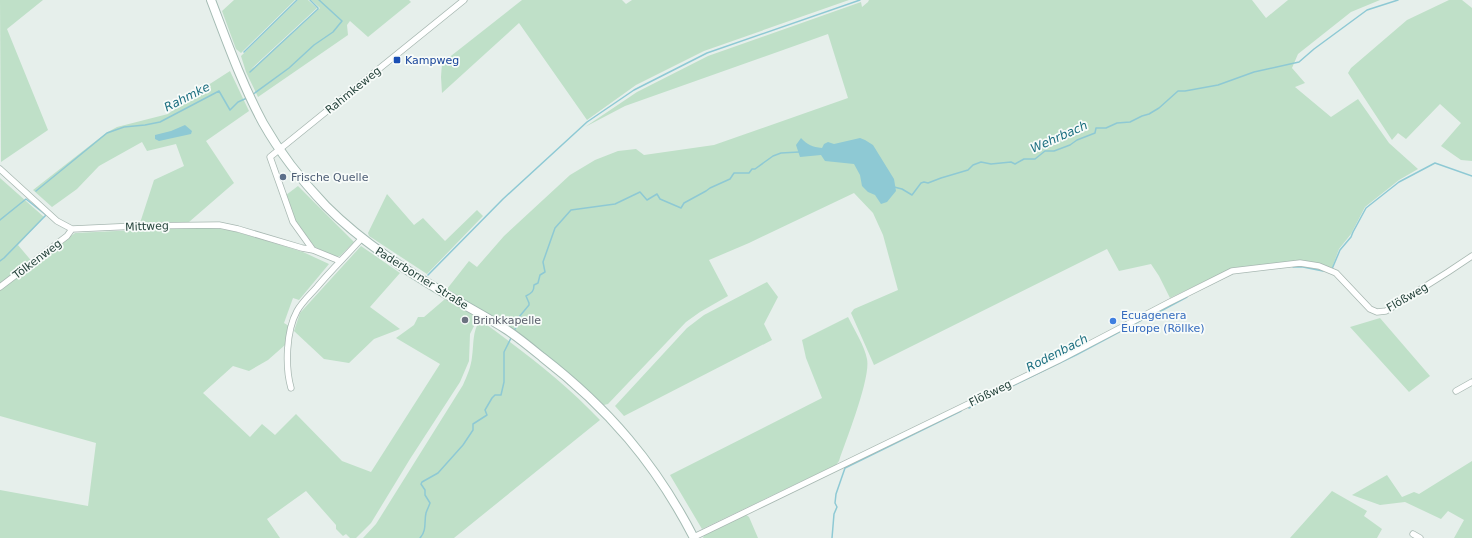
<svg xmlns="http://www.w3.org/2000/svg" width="1472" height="538" viewBox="0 0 1472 538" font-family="'DejaVu Sans',sans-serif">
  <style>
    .green { fill: #bfe0c8 }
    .water { fill: #8ec9d4 }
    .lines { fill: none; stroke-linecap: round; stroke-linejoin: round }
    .stream { stroke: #8ec9d4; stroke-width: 1.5 }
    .street-casing { stroke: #a8b8b2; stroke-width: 7 }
    .secondary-casing { stroke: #a4bbb3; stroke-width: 10 }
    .street { stroke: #fff; stroke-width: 5.5 }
    .secondary { stroke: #fff; stroke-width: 8 }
    .transit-dot { fill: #1a4fb4; stroke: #f7fbf9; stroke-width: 1.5 }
    .service-dot { fill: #5c6f8a; stroke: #f7fbf9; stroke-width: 1.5 }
    .worship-dot { fill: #6b7280; stroke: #f7fbf9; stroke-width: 1.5 }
    .shop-dot { fill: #3f7fe0; stroke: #f7fbf9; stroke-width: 1.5 }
    .labels { text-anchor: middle; stroke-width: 3.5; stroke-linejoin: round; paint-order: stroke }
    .transit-label { font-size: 11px; fill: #164399; stroke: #f7fbf9; text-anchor: start }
    .street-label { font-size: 11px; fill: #24423a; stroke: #f7fbf9 }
    .service-label { font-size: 11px; fill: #4e5e75; stroke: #f7fbf9; text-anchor: start }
    .shop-label { font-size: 11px; fill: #366cbe; stroke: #f7fbf9; text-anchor: start }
    .worship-label { font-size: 11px; fill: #5b616d; stroke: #f7fbf9; text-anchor: start }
    .water-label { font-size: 12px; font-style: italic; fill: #1c6f80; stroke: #f7fbf9 }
  </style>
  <rect width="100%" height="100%" fill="#e6efeb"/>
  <path class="green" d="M0,0H43L7,29L48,130L1,162Z
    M234,0H295L241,53L236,49L222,11Z
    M298,0H308L317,8L251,69L259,64L320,8L311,0H409L411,2L368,37L350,21L347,25L348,35L258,97L246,72L241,56Z
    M522,0H622L626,4L632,0H849L704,51L636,85L587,120L519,23L442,93L441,77L442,63Z
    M869,0H1252L1266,18L1288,0H1380L1351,12L1298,54L1292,68L1305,83L1295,87L1331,117L1358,99L1389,143L1418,169L1399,180L1365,207L1351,234L1339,249L1332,268L1300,261L1232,268L1170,298L1159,276L1151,264L1119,271L1107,249L874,365L851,313L854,309L898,290L883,235L873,213L854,193L749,243L709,260L728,296L700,312L686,322L608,404L604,405L576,379L524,340L447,289L469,261L477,267L504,236L570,175L595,160L618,151L636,149L644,155L714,145L848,98L828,34L625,106L585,127L637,92L708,56L861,2L862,7L868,2Z
    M1449,0H1462L1472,8V161L1461,160L1441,146L1461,123L1440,104L1406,139L1398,133L1392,140L1348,73L1351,68L1407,20Z
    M230,71L249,111L206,141L234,183L189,222L140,223L154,180L184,166L176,144L147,151L142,142L99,166L77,189L52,207L33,190L106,133L117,127L168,114L202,89Z
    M0,178L44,217L18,245L34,264L75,233L199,227L231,230L303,252L329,264L299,300L293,298L284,323L289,326L285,345L268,360L249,371L233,366L203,393L250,437L262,424L275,435L296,414L342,461L371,472L440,364L396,338L414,325L418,317H424L445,299L478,318L470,334L469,361L460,382L410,459L371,523L356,538H350L346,534L343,536L336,529V525L306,491L267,519L280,538H0V490L88,506L96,443L0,416Z
    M298,186L354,242L340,256L335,257L315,247L295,222L286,195Z
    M387,194L414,225L423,218L445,241L477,210L483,216L427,274L369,236L368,233Z
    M361,246L400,273L370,307L400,329L374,339L349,363L324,359L294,331L300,313Z
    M767,282L778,297L764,324L772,340L624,416L615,406L687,328L704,315Z
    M848,317C854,329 865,347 867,359C871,378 846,440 839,461L836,465L702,529L670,475L822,398L806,358L802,340Z
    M1380,318L1430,376L1409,392L1350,327Z
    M480,320C522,350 564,382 600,420L454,538H363L376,524L463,385C467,376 471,367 472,357C474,344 472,332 480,320Z
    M1472,461V538H1454L1464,520L1448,511L1441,519L1405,502L1380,505L1352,495L1387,475L1402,497L1414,492L1419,494Z
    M1332,491L1367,511L1364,516L1382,529L1377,538H1290Z
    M745,514L749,517L758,538H703L704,535Z"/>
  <path class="water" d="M185,125L192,131L191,134L159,141L155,139V135L171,131Z
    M801,138C808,145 812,147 822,148L824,144L828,142L834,144L860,138L865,140L873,145L894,179L896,191L887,202L881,204L875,195L868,192L862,186L860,175L854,164L825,161L821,155L800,157L796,145Z"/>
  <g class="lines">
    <path class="stream" d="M244,52L297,0
      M250,72L318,9V8L310,0
      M252,95L289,68L314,45L333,32L342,21L319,0
      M894,187L902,189L912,195L921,183L924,182L928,183L941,178L968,170L973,165L981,162L991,164L1011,162L1015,164L1024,159H1035L1045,151H1054L1070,145L1077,140L1095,133L1096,128H1106L1117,123L1130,122L1142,116L1149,114L1159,108L1178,91H1185L1218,85L1254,72L1299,62L1314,49L1367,10L1398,0
      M36,191L107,133L124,127L145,125L160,122L219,91L230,110L238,102L247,98
      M0,220L26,199L46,215L4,258L0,261
      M1293,267H1303L1323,271
      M1332,269L1340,250L1351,237L1353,232L1366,208L1399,182L1435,163L1472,176
      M428,275L503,199L587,122L634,90L707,53L860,0
      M1159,312L1187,297
      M514,331L520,320L519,317L529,305V303L526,296C532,293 534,291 534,285L538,283L540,275L545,272L543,262L555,228L571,210L615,204L640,192L647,200L657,194L660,199L681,208L684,203L706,191L710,188L730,179L734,173H749L752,169H755L773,156L781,153L799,152
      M1004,390L1076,355L1153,314
      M969,408L979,402
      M420,538C427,531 424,521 426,513C427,510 429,506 430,503L425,495V490L421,484L422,482L438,473L463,445L473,430V424L487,415L485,410L492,398L495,395H501L504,382V352L512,336
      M832,538L834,514L837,507L835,503L836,494L845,468L961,411"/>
    <defs>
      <path id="street" d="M0,169L57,221L72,229L137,226L219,225L238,229L302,248L313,250L340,261
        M313,250L293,222L270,157L464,0
        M0,287L67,236L72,229
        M291,388C285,367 286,331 297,311C302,302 310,295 317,287C331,270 347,255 362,238
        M1456,391L1472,382
        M1413,534L1420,538
        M694,537L1059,360L1168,303L1232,271L1300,263L1319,266L1336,273L1370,309L1377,312L1386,311L1448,272L1472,256"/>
      <path id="secondary" d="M211,0C227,42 242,84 263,123C280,153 303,182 326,206C364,244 410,273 456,300C473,310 490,319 507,330C519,338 531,348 542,357C608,408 656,464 694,538"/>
    </defs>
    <use href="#street" class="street-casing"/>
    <use href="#secondary" class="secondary-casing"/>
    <use href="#street" class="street"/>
    <use href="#secondary" class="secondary"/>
  </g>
  <rect class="transit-dot" x="393" y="56" width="8" height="8" rx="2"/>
  <circle class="service-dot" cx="283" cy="177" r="4"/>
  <circle class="worship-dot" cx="465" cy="320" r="4"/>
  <circle class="shop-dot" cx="1113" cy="321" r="4"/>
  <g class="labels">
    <g class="transit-label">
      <text x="405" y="64">Kampweg</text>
    </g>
    <g class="street-label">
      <text transform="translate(353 90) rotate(-39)" y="4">Rahmkeweg</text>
      <text transform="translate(147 226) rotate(-2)" y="4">Mittweg</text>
      <text transform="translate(37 259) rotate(-37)" y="4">Tölkenweg</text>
      <text transform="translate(422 278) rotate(32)" y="4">Paderborner Straße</text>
      <text transform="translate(1407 297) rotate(-30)" y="4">Flößweg</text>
      <text transform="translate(990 393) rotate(-26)" y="4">Flößweg</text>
    </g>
    <g class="service-label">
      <text x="291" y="181">Frische Quelle</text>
    </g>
    <g class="shop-label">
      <text x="1121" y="319">Ecuagenera<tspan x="1121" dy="13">Europe (Röllke)</tspan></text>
    </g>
    <g class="worship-label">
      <text x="473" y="324">Brinkkapelle</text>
    </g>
    <g class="water-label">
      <text transform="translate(187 97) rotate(-27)" y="4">Rahmke</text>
      <text transform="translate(1059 137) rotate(-24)" y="4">Wehrbach</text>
      <text transform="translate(1057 353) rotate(-27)" y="4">Rodenbach</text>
    </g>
  </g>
</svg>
